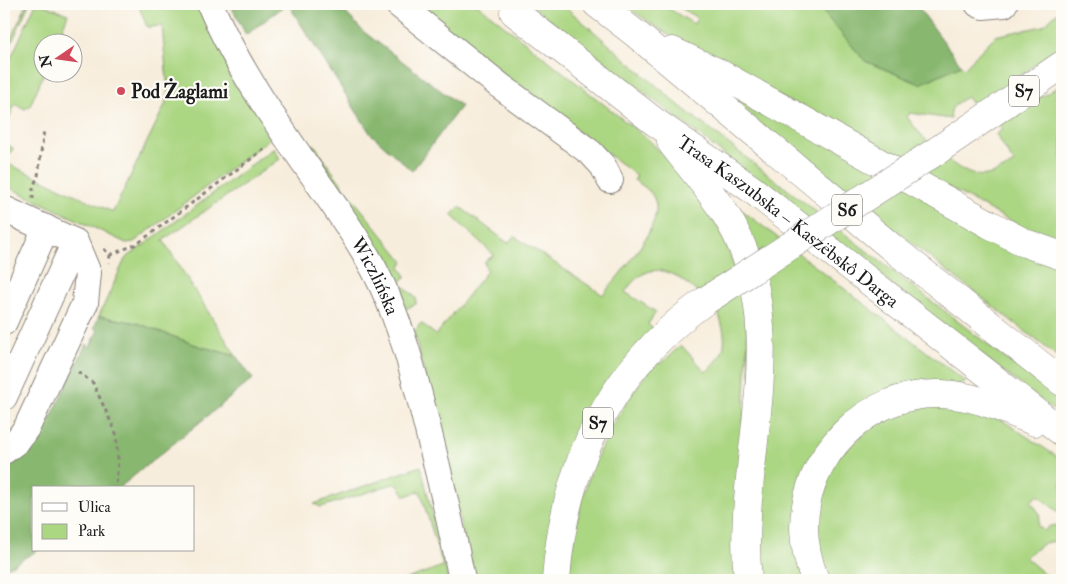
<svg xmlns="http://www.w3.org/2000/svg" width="1066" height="584" viewBox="0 0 1066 584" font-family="'IM FELL Double Pica',serif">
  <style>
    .green { fill: #abd682; stroke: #64794f }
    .forest { fill: #88b770; stroke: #526a46 }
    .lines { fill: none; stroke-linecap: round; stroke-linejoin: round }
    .minor-casing { stroke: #8a847c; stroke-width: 28 }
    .highway-casing { stroke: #8a847c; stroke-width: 29 }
    .path { stroke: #8a847c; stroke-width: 3; stroke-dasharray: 4 4; stroke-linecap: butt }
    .minor { stroke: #fff; stroke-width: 26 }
    .highway { stroke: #fff; stroke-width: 28 }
    .highway-bridge-casing { stroke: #8a847c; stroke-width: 29; stroke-linecap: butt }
    .highway-bridge { stroke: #fff; stroke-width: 28 }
    .poi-dot { fill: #d1495b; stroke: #fdfcf7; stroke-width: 2 }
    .labels { text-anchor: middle; stroke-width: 4.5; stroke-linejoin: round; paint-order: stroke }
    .shield { fill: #fdfcf7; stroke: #605f5e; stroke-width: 1 }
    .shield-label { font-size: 18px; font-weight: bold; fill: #1c1c1c }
    .poi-label { font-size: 19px; font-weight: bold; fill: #1c1c1c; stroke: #fdfcf7; text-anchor: start }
    .street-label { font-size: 19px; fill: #1c1c1c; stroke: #fdfcf7 }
  </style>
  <rect width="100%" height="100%" fill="#fdfcf7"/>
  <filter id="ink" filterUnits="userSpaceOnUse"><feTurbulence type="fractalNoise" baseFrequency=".02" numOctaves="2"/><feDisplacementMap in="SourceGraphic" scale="10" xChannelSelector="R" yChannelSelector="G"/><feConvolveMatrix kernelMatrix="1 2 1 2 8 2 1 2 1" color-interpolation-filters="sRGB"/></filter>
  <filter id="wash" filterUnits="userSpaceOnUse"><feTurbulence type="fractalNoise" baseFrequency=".0096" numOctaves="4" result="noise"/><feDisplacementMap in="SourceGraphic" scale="20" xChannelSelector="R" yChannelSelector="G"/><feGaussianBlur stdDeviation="1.12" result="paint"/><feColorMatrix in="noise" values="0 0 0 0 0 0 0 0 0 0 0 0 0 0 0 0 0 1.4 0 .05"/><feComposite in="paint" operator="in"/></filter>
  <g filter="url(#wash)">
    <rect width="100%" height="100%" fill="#f7eddc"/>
    <path class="green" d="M27,4H29L4,60V53Z
      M41,4L68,14L57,42H42V72L44,73L30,106L25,109L15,104L4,130V73L35,5Z
      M138,4H199L270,131L268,140L134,242L126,243L4,185V143L13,148L6,163L113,212L165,105L168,92L162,26L147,27Z
      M410,4H477L650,141L684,176L720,230L737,273L748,333L736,580H568C576,492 600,432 655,363H662L681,345L706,372C726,353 728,343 720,318C719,316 719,313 718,310C714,304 704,298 698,293C672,270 649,257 625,292L656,312L648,324L653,329L638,346L544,580H474L414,332L421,323L436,335L487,271L484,262L494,255L451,215L460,207L508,243L514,236L603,295C618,275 667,224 654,198C650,190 642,185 634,180L637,176Z
      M530,4H562L681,107L1062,402V417Z
      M622,4H661L694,24L697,18L675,4H816L865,61L920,84L961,65L964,68L995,36L1043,26L1062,8V44L979,107L975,101L971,103L967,97C958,102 948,107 951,119L910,113L907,117C918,132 929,144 944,157C972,179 983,182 1014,163L996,134L1003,129L1000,123L1062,84V246L1053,244L681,43Z
      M705,78L1062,266V360L821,173Z
      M314,144C340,186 373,223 404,262L400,267L406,276L400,283L416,298V304L403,310L308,147Z
      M274,148L280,159L163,240L236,356L196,345L137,323L99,316L125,259Z
      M739,208L966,382L833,429L804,580H761L758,539L760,496L737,210Z
      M942,404L1002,420L1062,460V515L1037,495L1031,502L1040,514L1038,526L1044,531L1050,526L1059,525L1062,527V540L1044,543L1025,557L1051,580H826L822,571L814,516L834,460L886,415Z
      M421,466L448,580H404L443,566L420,491L405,496L399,486L393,484L321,507L314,504Z"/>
    <path class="forest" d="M230,4H287L246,35Z
      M288,4H337L364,32L461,106L412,171L370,133Z
      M816,4H916L961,65L920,84L865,61Z
      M99,316L137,323L196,345L236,356L253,379L119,488H34V550H38L4,570V470L30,453L40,441L86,344L90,347L98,330L94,328Z"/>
  </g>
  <g filter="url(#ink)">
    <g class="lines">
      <defs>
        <g id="minor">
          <path id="s1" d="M210,4C238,71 283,132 324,191C345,221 366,251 382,285C401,326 413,370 424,414C438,469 451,524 462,580"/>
          <path d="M398,4L499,85L591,153L603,166L610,180"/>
          <path d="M978,4L983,6L1004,4"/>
          <path d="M4,209L75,242L88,273L85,303L27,427L17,441L4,451"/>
          <path d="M4,322L46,228"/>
          <path d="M4,397L75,242"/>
        </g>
        <g id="highway">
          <path d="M597,4L636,34L890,246L1062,382"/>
          <path id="s2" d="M514,12L655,122L750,188L1062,432"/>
          <path d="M672,51L719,73L989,224L1025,243L1062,256"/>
          <path d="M671,142C689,166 710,190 726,215C797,329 735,458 748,580"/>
          <path d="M938,150L1062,65"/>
          <path d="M556,580C564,465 610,369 705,301"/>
          <path d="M815,580C809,564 804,546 804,528C804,456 867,391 941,394C975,395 1004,409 1035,422"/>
        </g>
      </defs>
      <use href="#minor" class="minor-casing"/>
      <use href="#highway" class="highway-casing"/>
      <path class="path" d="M33,199V187L38,176L44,130
        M4,235L9,250L7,256
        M104,249L110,255L109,263
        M110,255L137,244L267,147
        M78,372L93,383L116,433L118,459L116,488"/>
      <use href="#minor" class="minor"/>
      <use href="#highway" class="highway"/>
      <defs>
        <path id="highway-bridge" d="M705,301L938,150"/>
      </defs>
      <use href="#highway-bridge" class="highway-bridge-casing"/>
      <use href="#highway-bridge" class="highway-bridge"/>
    </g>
  </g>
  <circle class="poi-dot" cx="121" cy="91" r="5"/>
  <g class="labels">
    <g class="shield">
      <rect x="1009" y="75.5" width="30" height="31" rx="4"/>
      <rect x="832" y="194.5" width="30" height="31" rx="4"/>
      <rect x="583" y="407.5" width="30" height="31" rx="4"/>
    </g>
    <g class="shield-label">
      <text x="1024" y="97">S7</text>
      <text x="847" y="216">S6</text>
      <text x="598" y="429">S7</text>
    </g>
    <g class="poi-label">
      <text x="131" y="98">Pod Żaglami</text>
    </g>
    <g class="street-label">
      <text dy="7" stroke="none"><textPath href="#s2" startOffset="345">Trasa Kaszubska – Kaszëbskô Darga</textPath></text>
      <text dy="7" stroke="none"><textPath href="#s1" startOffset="319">Wiczlińska</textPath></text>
    </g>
  </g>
  <rect width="1066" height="584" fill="none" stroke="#fdfcf7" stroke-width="20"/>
  <rect x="32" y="486" width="162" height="65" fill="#fdfcf7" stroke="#a3a29f"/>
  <rect x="42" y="503" width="25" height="8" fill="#ffffff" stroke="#a3a29f"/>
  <text x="78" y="512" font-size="15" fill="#1c1c1c">Ulica</text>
  <rect x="42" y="524" width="25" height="15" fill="#abd682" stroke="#a3a29f"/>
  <text x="78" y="536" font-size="15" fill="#1c1c1c">Park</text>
  <g transform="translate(58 58) rotate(257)"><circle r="24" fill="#fdfcf7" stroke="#a3a29f"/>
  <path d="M0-4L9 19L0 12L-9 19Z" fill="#d1495b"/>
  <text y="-8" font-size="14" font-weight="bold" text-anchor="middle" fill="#1c1c1c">N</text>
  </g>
</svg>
